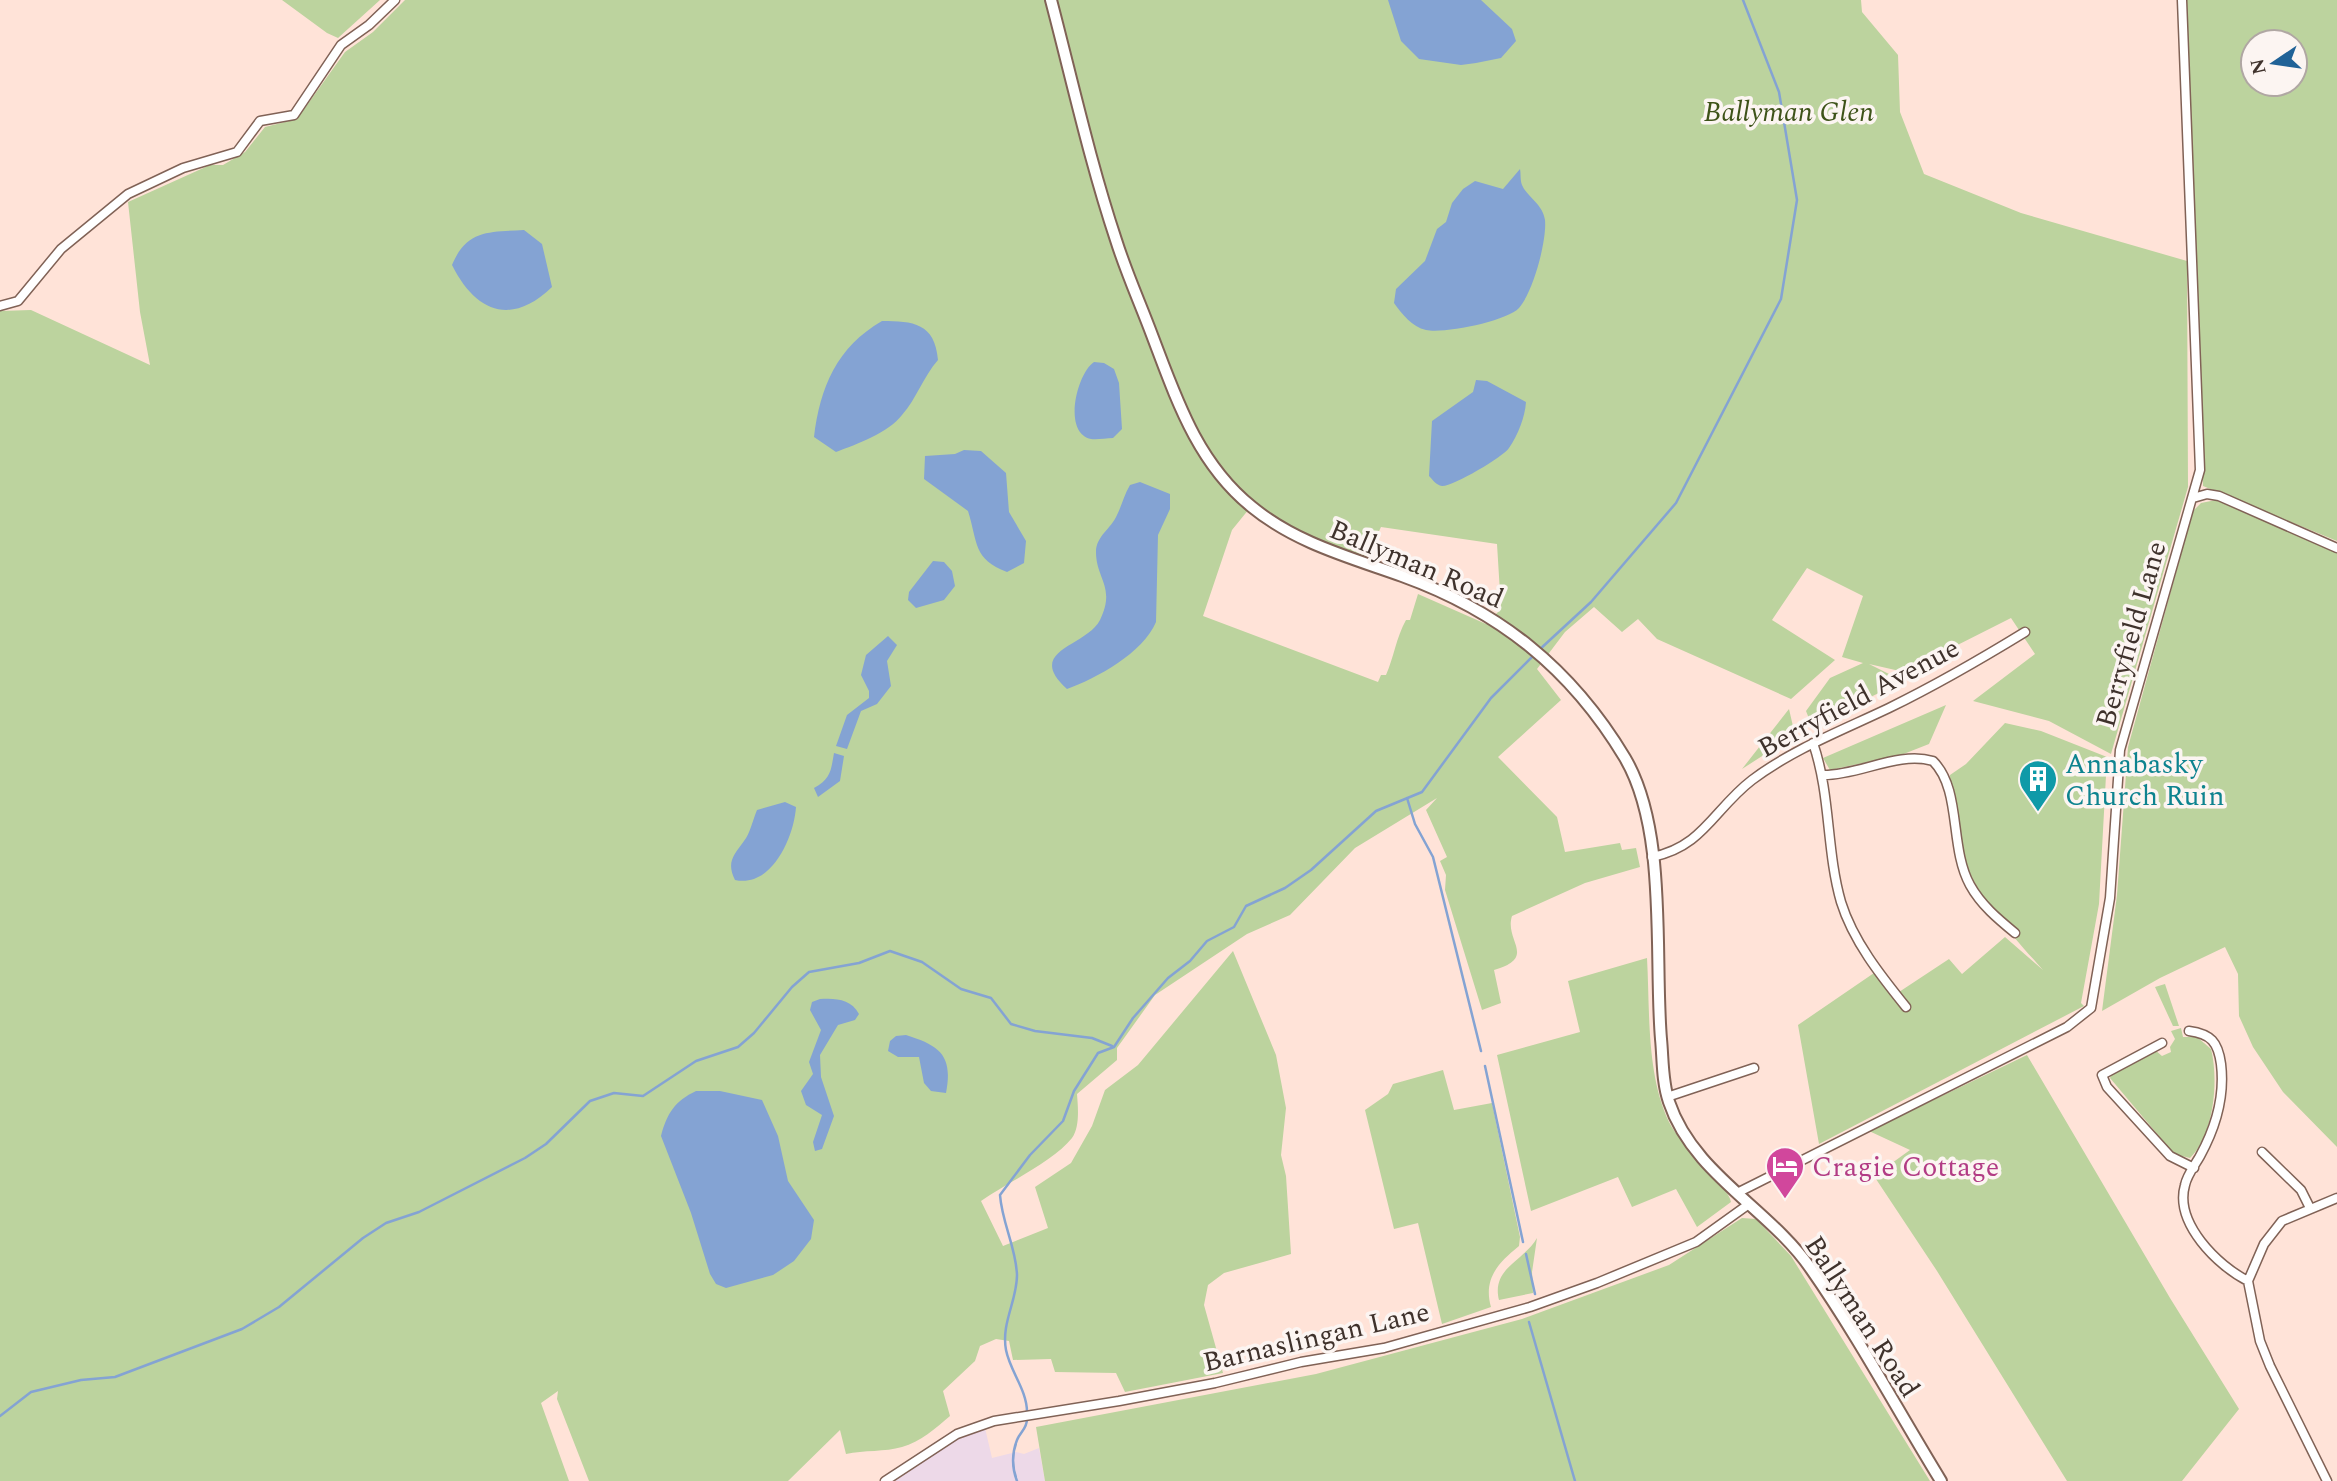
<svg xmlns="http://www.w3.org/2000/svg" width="2337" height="1481" viewBox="0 0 2337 1481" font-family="Spectral,serif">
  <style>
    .commercial { fill: #edd9e8 }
    .green { fill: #bcd39e; fill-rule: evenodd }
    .water { fill: #84a3d3 }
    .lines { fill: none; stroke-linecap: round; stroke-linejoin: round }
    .stream { stroke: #84a3d3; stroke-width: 2.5 }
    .minor-casing { stroke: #806256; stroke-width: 11 }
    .tertiary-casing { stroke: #806256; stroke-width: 14 }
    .minor { stroke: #fff; stroke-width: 8 }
    .tertiary { stroke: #fff; stroke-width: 10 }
    .labels { text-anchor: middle; stroke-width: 7; stroke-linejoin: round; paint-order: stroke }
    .park-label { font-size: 28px; font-style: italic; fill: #3e5319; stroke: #fcf5f2 }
    .street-label { font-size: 28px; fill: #3f322c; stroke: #fcf5f2 }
    .culture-label { font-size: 28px; fill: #0d838f; stroke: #fcf5f2; text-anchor: start }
    .hotel-label { font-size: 28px; fill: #b23c85; stroke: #fcf5f2; text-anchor: start }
  </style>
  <rect width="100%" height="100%" fill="#ffe3d8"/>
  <path class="commercial" d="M985,1428L992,1458L1016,1452L1024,1454L1039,1448L1045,1481H895L956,1440Z"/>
  <path class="green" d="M282,0H380L338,38L327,33Z
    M405,0H1861L1862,12L1898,55L1900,112L1924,174L2021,213L2187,261L2188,487L2111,754L2049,721L1973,701L2035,654L2011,618L1904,672L1869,664L1903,681L1812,726L1806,711L1830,678L1863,663L1842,657L1863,596L1807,568L1772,620L1835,660L1791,699L1657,639L1638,619L1622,632L1594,607L1565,632L1537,669L1561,700L1498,757L1557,817L1565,852L1620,843L1622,850L1636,848L1640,867L1585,883L1512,916C1504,941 1538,957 1494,970L1501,1003L1482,1010L1445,890L1446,875L1440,861L1447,857L1426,810L1437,798L1355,848L1290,915L1247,934L1155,995L1117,1048V1060L1077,1094C1078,1107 1080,1127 1072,1138C1054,1161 1005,1184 981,1201L1003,1246L1048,1228L1035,1187L1071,1163L1092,1126L1105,1090L1138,1065L1233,951L1276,1055L1286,1108L1281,1155L1286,1176L1291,1254L1224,1273L1208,1285L1204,1305L1223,1373L1125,1392L1116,1373L1055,1372L1051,1359L1013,1360L1009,1341L996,1339L980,1346L975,1361L943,1391L950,1416C936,1428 920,1442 902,1447C885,1452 864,1450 846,1454L840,1430L788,1481H589L557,1399L558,1391L541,1403L569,1481H0V311L31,310L150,365L140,312L128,202L210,165H223L245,152L265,127L297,119L345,52L373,32ZM1249,509L1365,560L1381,527L1497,544L1501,609L1486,624L1418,594L1410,620H1406C1396,638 1394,657 1386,675H1381L1378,682L1203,616L1232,530Z
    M2185,0H2337V541L2203,486ZM2253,42H2295V84H2253Z
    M2216,500L2337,553V1147L2283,1092L2253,1047L2239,1016L2238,974L2225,947L2160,978L2102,1011L2117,895L2128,747L2193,511L2201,503Z
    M1946,705L1929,744L1901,755L1830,770L1823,758Z
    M1789,709L1795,735L1742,769Z
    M2005,723L2041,731L2107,757L2099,904L2081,1003L2084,1006L1819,1144L1798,1025L1874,973L1899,992L1949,959L1962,974L2005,937L2043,970C1983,902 1953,871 1950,775L1966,764Z
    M1647,958C1650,1011 1646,1073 1669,1122C1680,1145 1729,1186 1731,1202L1697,1227L1676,1189L1632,1207L1618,1177L1531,1211L1497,1055L1580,1032L1568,981Z
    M2165,984L2179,1026H2173L2155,987Z
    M2181,1028L2183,1037H2197L2211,1049C2219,1080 2214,1135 2190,1158L2174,1154L2110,1078L2112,1073L2155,1050L2162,1056L2171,1052L2170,1047L2175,1039L2171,1031Z
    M2027,1055L2170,1298L2239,1409L2182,1481H2067L1937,1271L1874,1176L1910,1150L1869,1131Z
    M1443,1070L1454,1110L1492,1103L1520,1237L1519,1246C1498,1263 1483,1279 1491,1307L1442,1324L1418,1223L1394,1229L1365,1110L1388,1094L1393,1084Z
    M1742,1218L1756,1219L1791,1256L1930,1481H1045L1036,1427L1316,1374L1522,1319L1669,1265Z
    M1537,1238L1532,1272L1533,1293L1499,1300C1491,1268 1524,1261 1537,1238Z"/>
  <path class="water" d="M1388,0H1481L1512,29L1516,41L1501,58L1476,63L1461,65L1419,59L1401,41Z
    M1520,169C1521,173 1520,180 1522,185C1527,197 1543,204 1545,220C1547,241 1533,292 1519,308C1507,321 1444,334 1426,330C1412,327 1402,314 1394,303L1396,289L1425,261L1437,229L1446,222L1452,203L1463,189L1475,181L1503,189Z
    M524,230L542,244L552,287C512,326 476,313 452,265C467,229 490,232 524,230Z
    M882,321C913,321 935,323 938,360C923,377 917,398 902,415C888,433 857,444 836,452L814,437C820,387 837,347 882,321Z
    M1094,362L1104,363L1114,369L1119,383L1122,429L1113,438C1106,438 1097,440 1091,439C1062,433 1077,373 1094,362Z
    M1476,380L1487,381L1526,402C1525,417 1518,435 1509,448C1503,457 1452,487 1442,486C1436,485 1433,480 1429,476L1432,421L1473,392Z
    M964,450L981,451L1006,473L1009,512L1026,541L1024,563L1007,572C973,559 978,543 968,511L924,479L925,456L955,454Z
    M1140,482L1170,494V509L1158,535L1156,622C1143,653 1097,678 1067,689C1024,650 1086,647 1100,620C1116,587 1096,579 1096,552C1096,536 1111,529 1117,515C1122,505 1124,495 1130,485Z
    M933,561L944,562L952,571L955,586L944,600L916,608L908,600L909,592Z
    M888,636L897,645L887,661L891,686L877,704L861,711L847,749L836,746L847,715L869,698V691L861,675L866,655Z
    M834,753L844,756L840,781L818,797L814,788C831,779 831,770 834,753Z
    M785,802L796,807C794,837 772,888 735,880C726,862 734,855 744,841C750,834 753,819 757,810Z
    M820,999C836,998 851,999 859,1014L855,1020L838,1025L820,1055L821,1077L834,1116L822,1149L815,1151L813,1142L822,1115L806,1105L801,1091L813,1074L809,1062L821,1030L810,1010L812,1002Z
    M906,1035C941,1046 953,1056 946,1093L931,1091L924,1083L919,1057H898L888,1051L890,1041L896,1036Z
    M696,1091H720L762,1100L778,1136L788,1181L814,1220L811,1239L794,1261L773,1275L726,1288L716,1284L710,1274L691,1213L661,1136C667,1113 675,1101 696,1091Z"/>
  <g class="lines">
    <path class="stream" d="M1538,651L1591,602L1676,503L1781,299L1797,200L1779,92L1743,0
      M1407,798L1415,824L1433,857L1481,1051
      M1485,1066L1523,1242
      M1526,1254L1535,1294
      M1529,1322L1575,1481
      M1027,1412C1027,1390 1010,1371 1006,1350C1001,1323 1017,1301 1017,1275C1016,1247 1002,1223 1000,1195L1030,1155L1063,1121L1074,1091L1098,1053L1114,1047L1133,1018L1168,978L1190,961L1207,941L1234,927L1246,906L1285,888L1311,870L1376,811L1422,792L1491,698L1533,656
      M0,1416L31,1392L81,1380L115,1377L242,1329L279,1307L363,1238L386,1223L419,1212L525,1158L546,1144L590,1101L614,1093L643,1096L696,1061L738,1047L754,1033L792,987L809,972L859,963L890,951L922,962L961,989L991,998L1011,1024L1035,1031L1092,1038L1112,1046
      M1017,1481C1012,1468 1012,1453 1017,1440C1020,1432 1027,1429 1027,1419"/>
    <defs>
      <path id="minor" d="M0,306L18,301L61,249L128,194L183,168L237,152L260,121L294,115L341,45L369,25L395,0
        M2193,498L2207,494L2219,496L2337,548
        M1813,743C1831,795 1826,850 1841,902C1853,941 1881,976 1906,1007
        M1824,775C1860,775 1898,751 1933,761C1962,790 1949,847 1970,885C1981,905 1998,919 2015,933
        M1652,857C1703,847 1714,809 1752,780C1793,749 1843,730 1889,708C1936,685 1981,659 2025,632
        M2189,1031C2211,1034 2218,1042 2221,1064C2225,1097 2216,1127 2200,1156C2195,1165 2187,1175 2185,1185C2174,1223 2218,1266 2248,1281
        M2162,1043L2102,1075L2107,1087L2170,1156L2194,1168
        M1667,1097L1754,1068
        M2262,1152L2301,1190L2310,1208
        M1737,1193L2067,1027L2091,1008L2110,898L2120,750L2200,470L2182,0
        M885,1481L957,1434L994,1421L1119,1401L1215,1383L1301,1362L1384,1348L1530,1307L1597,1283L1696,1242L1749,1204
        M2327,1481L2270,1366L2260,1341L2248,1281L2264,1244L2282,1221L2337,1198"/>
      <path id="tertiary" d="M1051,0C1072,80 1090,162 1116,240C1126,272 1140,303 1152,335C1176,398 1197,463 1252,507C1296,543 1349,557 1402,576C1499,611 1571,668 1625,758C1668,831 1654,955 1661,1039C1663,1059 1662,1082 1669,1102C1693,1174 1770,1209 1811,1269C1858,1336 1898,1411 1941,1481"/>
    </defs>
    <use href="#minor" class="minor-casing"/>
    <use href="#tertiary" class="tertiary-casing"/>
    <use href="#minor" class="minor"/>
    <use href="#tertiary" class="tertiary"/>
  </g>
  <defs>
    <symbol id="building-pin" viewBox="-11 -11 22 30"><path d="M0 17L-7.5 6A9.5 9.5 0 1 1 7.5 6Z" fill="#0f9aa8" stroke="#fcf5f2"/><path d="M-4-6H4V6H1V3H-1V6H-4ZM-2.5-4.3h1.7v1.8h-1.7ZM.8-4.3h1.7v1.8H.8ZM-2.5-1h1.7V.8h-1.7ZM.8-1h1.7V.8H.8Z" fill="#fff"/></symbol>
    <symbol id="hotel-pin" viewBox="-11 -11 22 30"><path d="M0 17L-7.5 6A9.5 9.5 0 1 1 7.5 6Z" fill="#d1479c" stroke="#fcf5f2"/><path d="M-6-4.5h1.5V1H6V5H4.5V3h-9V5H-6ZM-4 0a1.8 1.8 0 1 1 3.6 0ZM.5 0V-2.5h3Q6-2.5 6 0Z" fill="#fff"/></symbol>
  </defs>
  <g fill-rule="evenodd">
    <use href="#building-pin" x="2016" y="757" width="44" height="60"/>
    <use href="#hotel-pin" x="1763" y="1144" width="44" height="60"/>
  </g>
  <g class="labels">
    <g class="park-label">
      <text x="1789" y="121">Ballyman Glen</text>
    </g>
    <g class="street-label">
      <text transform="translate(1417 563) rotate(23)" y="10">Ballyman Road</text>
      <text transform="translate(2130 634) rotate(-74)" y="10">Berryfield Lane</text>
      <text transform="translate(1858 697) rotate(-28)" y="10">Berryfield Avenue</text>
      <text transform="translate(1863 1316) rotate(57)" y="10">Ballyman Road</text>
      <text transform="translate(1316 1336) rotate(-13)" y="10">Barnaslingan Lane</text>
    </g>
    <g class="culture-label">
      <text x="2065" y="773">Annabasky<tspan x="2065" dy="32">Church Ruin</tspan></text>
    </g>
    <g class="hotel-label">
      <text x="1812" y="1176">Cragie Cottage</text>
    </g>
  </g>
  <g transform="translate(2274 63) rotate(257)"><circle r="33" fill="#fcf5f2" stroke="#b0a7a3" stroke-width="2"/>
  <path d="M0-5L12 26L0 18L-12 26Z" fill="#206297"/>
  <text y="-10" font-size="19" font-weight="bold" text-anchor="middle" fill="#3f322c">N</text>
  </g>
</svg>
